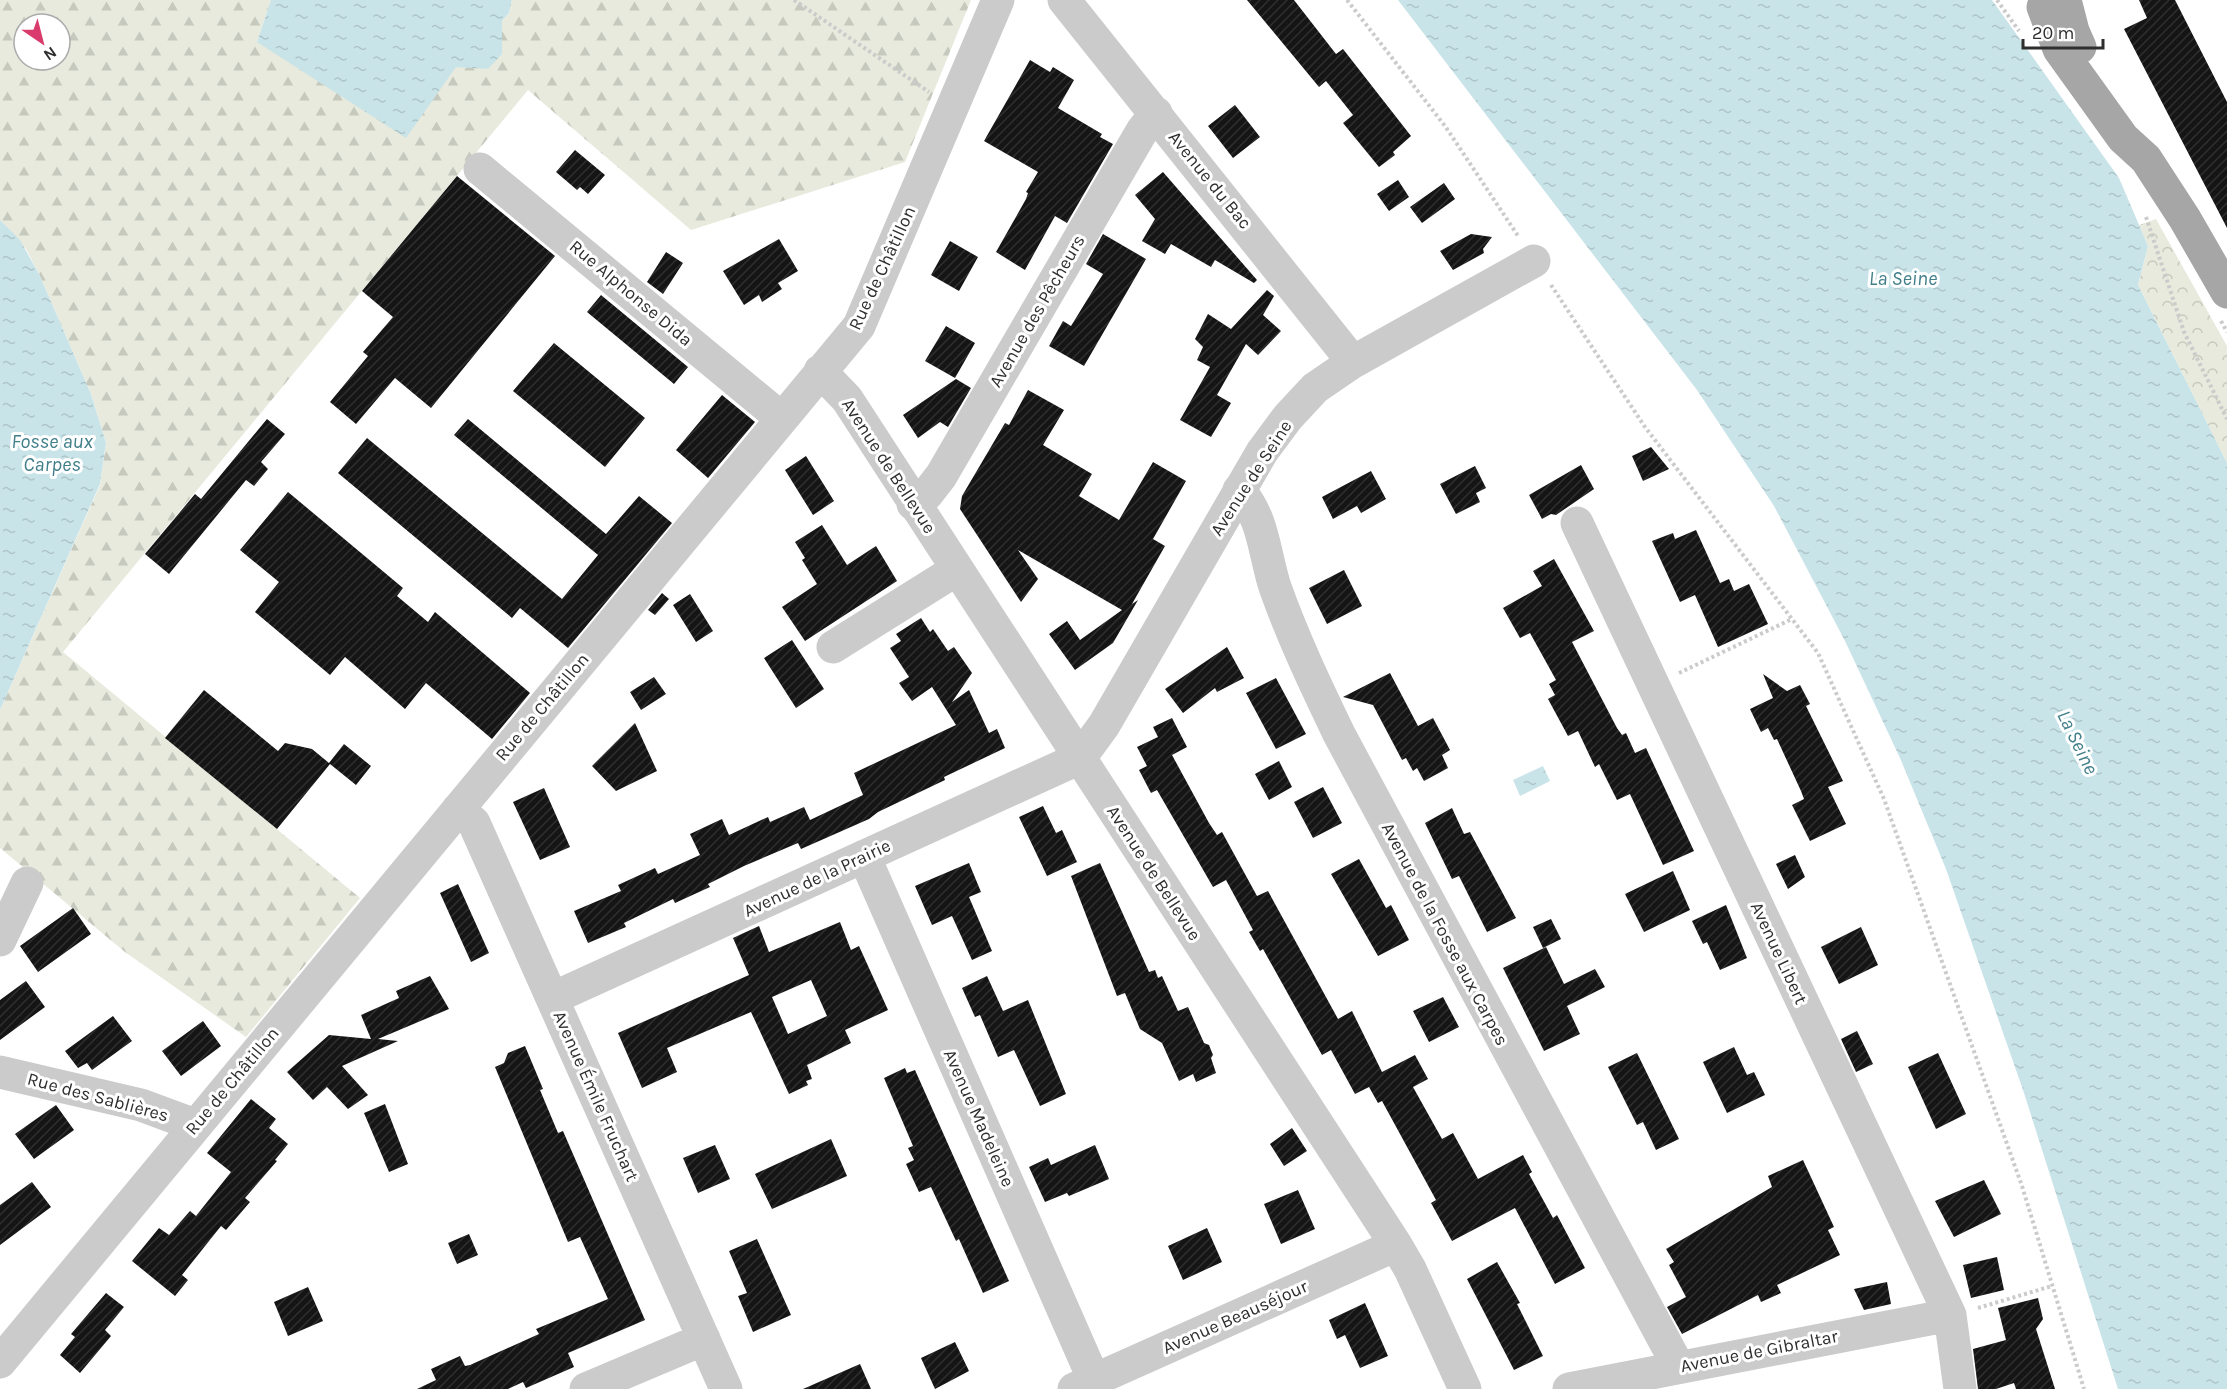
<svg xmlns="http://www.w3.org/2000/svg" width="2227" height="1389" viewBox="0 0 2227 1389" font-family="Karla,sans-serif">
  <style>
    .forest { fill: url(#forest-firs); fill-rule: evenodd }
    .park { fill: url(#park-crowns) }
    .water { fill: url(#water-ripples) }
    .building { fill: url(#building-hatch); fill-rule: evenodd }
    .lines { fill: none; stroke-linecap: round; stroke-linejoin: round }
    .path { stroke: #cbcbcb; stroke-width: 4; stroke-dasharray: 3 3; stroke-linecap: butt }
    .minor { stroke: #cbcbcb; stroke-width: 33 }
    .major { stroke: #a6a6a6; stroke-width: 33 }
    .labels { text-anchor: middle; stroke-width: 6; stroke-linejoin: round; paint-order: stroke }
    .street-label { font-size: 18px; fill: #2e2e2e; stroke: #fff }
    .water-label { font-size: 20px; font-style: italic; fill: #417f8a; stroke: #fff }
  </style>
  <defs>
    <pattern id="forest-firs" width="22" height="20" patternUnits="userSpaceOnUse" patternTransform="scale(1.5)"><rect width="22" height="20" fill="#e7eadc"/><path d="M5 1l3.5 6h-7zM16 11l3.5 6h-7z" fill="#c6c9bd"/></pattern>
    <pattern id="park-crowns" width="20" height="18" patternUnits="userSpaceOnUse" patternTransform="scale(1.5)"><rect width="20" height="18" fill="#e7eadc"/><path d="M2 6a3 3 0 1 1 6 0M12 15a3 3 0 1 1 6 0" fill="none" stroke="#c6c9bd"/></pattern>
    <pattern id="water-ripples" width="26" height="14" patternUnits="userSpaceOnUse" patternTransform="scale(1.5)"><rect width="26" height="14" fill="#c9e4e9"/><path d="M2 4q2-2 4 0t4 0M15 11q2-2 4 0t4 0" fill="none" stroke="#adc4c8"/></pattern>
    <pattern id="building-hatch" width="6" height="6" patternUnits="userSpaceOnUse" patternTransform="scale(1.5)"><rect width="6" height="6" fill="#151515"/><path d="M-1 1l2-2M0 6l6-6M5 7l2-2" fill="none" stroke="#2f2f2f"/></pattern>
  </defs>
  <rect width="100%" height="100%" fill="#fff"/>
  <path class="forest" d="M0,0H271L257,42L488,69L502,21L509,13L512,0H971L905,162L691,230L528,90L63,652L360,898L246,1037L125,952L0,848V710L100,485L106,443L91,394L39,274L26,249L0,220ZM24,24H60V60H24Z"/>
  <path class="park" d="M2156,219L2227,346V463L2138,285L2148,246L2139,225Z"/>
  <path class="water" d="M271,0H512L509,13L502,21V54L488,69L456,67L406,138L257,42Z
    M1398,0H1992L2119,178L2148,246L2138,285L2227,463V1389H2118L2024,1093L1946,869L1900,758L1845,641L1774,506L1697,390Z
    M0,220L20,240L39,274L91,394L106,443L100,484L0,710Z
    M1543,766L1550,781L1520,796L1513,780Z"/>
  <path class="building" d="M1247,0H1294L1336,54L1343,49L1411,136L1393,152L1395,155L1379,167L1343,123L1353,115L1326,81L1319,87Z
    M2139,0H2175L2227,102V228L2124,29L2147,18Z
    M1030,60L1050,72L1053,67L1074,80L1058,108L1102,134L1100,137L1113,144L1067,223L1055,216L1025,270L996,252L1026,199L1028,193L1026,192L1038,172L984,141Z
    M1235,105L1260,137L1233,158L1208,126Z
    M575,150L605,175L588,194L580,187L577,190L556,172Z
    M1163,172L1257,280L1254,283L1215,260L1211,267L1171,244L1165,254L1142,241L1155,219L1135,195Z
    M457,176L555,256L431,408L395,378L356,424L330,402L368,356L363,352L393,317L362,291Z
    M1398,180L1409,197L1389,211L1377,194Z
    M1444,183L1455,199L1422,223L1410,207Z
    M1103,234L1146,259L1084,366L1049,346L1063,321L1071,326L1103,274L1086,264Z
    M1471,234L1492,237L1483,249L1484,253L1453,270L1440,251Z
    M779,239L798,271L778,283L782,289L762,302L759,295L744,305L723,271Z
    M950,241L978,257L959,291L931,275Z
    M666,252L683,263L663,294L647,282Z
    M1267,290L1274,296L1263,315L1281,331L1258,355L1246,344L1217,395L1231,403L1211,437L1180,420L1210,367L1197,360L1203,347L1195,339L1208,314L1231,329Z
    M601,295L688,367L674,384L587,312Z
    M946,326L975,343L955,378L925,361Z
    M554,343L645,418L605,467L513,391Z
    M956,379L971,388L948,427L940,422L918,438L903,415Z
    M1028,390L1064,410L1043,445L1092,474L1079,496L1119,520L1153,462L1186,481L1153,539L1165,546L1132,604L1138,600L1113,643L1075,670L1049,634L1067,621L1080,640L1122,610L1018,550L1038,579L1021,602L960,509L962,496L1005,423L1009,425Z
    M722,395L755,422L708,478L676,450Z
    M267,419L285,434L261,462L268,469L254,486L246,480L169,574L145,554L195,494L201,499Z
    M468,419L606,534L639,496L672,523L568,648L520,608L512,618L338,473L367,438L562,599L598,555L454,435Z
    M1651,447L1669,469L1643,481L1632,456Z
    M806,456L834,501L813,515L785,470Z
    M1581,465L1594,489L1556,515L1551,514L1542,519L1529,495Z
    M1475,466L1486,488L1476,493L1480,502L1456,514L1440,484Z
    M1371,471L1386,499L1361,513L1357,506L1333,519L1322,497Z
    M288,492L403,588L397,596L428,622L435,612L530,693L492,739L426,683L405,709L345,657L330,675L255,612L279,582L240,550Z
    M822,525L847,565L876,546L897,581L805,641L782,607L817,584L802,560L805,558L795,542Z
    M1696,530L1720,583L1729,579L1734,591L1749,584L1768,624L1718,647L1695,595L1680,602L1652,541L1673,533L1675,539Z
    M1554,559L1594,631L1572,642L1617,728L1622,735L1626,733L1635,753L1646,748L1694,851L1663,865L1630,794L1617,800L1599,764L1595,767L1578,731L1568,736L1548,699L1555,695L1549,684L1556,680L1530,633L1520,638L1503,608L1542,586L1533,571Z
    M1344,570L1362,606L1327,624L1309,588Z
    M662,593L669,599L655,615L648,610Z
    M690,594L713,631L696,642L673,605Z
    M921,618L930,632L933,629L948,651L954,647L972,673L952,702L969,690L989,733L997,729L1005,748L944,777L945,780L878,812L869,819L801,849L798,843L744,866L708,884L710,887L675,903L673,899L624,923L626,927L588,943L574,911L621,891L618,885L655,868L658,874L700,855L690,834L722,819L729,835L768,817L770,822L804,807L810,820L863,795L854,773L956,725L932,687L912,701L899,683L909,677L890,648L901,641L896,634Z
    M792,640L824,689L796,708L764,658Z
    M1227,647L1244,678L1217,692L1215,688L1183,713L1165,689Z
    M1390,673L1418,726L1433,718L1450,750L1442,755L1448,768L1424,781L1417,768L1413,771L1406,758L1402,760L1373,705L1343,697Z
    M1763,674L1787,691L1800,685L1810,704L1806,706L1843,781L1828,787L1846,824L1810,841L1792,805L1804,799L1801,791L1777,739L1774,740L1768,728L1761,732L1750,709L1773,698Z
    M654,677L666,694L641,710L630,692Z
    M1276,678L1306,734L1276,749L1246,693Z
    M204,690L278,751L285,743L312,749L329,763L344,744L371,766L356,785L330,764L277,829L165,738Z
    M1172,718L1187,747L1172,755L1209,823L1217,835L1222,832L1257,896L1268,891L1338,1019L1352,1011L1382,1072L1415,1055L1428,1079L1413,1087L1442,1139L1453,1133L1478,1179L1523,1155L1532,1172L1529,1174L1553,1218L1557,1215L1585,1268L1555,1284L1515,1208L1452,1241L1431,1203L1436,1200L1382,1101L1378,1103L1369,1087L1355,1094L1331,1050L1322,1055L1263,949L1260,951L1249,932L1253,930L1226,880L1213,887L1157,790L1151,793L1139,770L1147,766L1137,747L1158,737L1153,727Z
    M635,723L657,771L616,791L592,766Z
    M1279,761L1292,787L1269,800L1255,774Z
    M1323,787L1342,823L1313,838L1294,802Z
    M544,788L570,847L540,860L513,802Z
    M1043,806L1056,833L1062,830L1077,862L1047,876L1019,817Z
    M1452,808L1464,834L1470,832L1516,918L1487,932L1459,876L1452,879L1425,823Z
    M1795,855L1805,877L1788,889L1776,864Z
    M1359,859L1386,908L1391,905L1409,940L1378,956L1331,874Z
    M969,863L981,892L969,897L992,951L972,960L952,916L932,925L915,886Z
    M1100,863L1149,972L1155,970L1158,978L1162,976L1178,1011L1188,1007L1204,1043L1209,1045L1213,1055L1211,1058L1216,1073L1196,1082L1193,1074L1179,1081L1162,1043L1140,1029L1125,993L1117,996L1071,876Z
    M1673,871L1690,910L1644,932L1625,894Z
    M458,884L489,953L471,962L440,893Z
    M1726,905L1747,958L1720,970L1707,942L1703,944L1692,921Z
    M73,908L91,934L38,972L20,946Z
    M1551,919L1561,939L1543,948L1533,927Z
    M840,922L851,950L859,946L888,1010L845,1030L851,1043L807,1065L812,1079L806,1081L808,1085L789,1094L751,1012L667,1048L677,1072L642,1088L618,1033L749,975L733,938L759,926L769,952ZM811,980L827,1016L788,1034L772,997Z
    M1861,927L1878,965L1839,984L1821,947Z
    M1546,947L1564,984L1595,969L1605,987L1567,1006L1580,1034L1544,1051L1503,968Z
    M430,976L449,1009L378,1039L398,1041L342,1066L368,1095L348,1109L327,1087L313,1100L287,1072L329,1035L371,1039L361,1015L399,998L396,991Z
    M987,976L1003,1011L1028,1000L1066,1094L1040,1106L1014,1050L998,1057L980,1015L975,1017L962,988Z
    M26,981L45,1007L0,1040V1000Z
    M1443,997L1459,1027L1429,1042L1413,1011Z
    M113,1016L132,1041L92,1070L87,1063L78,1068L65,1051Z
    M203,1021L221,1046L181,1076L162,1051Z
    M1857,1031L1873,1064L1856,1072L1841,1039Z
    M525,1046L543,1089L540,1090L558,1133L563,1131L645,1320L568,1353L574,1367L526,1388L523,1382L508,1389H417L436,1380L431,1369L460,1356L465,1366L470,1365L539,1334L536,1329L608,1299L580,1237L568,1242L495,1067L504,1063L508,1053Z
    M1734,1047L1747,1075L1754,1072L1765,1095L1727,1113L1703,1062Z
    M1637,1053L1679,1139L1656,1150L1643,1122L1637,1125L1608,1067Z
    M1938,1053L1966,1114L1936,1129L1908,1067Z
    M905,1068L907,1073L915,1070L1009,1281L983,1293L959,1239L956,1241L931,1187L919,1192L906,1164L914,1160L908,1148L913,1146L884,1078Z
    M251,1099L276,1119L269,1128L288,1144L275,1160L277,1161L245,1198L250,1202L226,1230L221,1226L182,1275L188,1280L175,1296L132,1261L159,1228L169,1235L190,1211L196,1216L231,1172L207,1153Z
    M385,1104L408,1164L389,1172L364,1113Z
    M56,1105L74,1130L34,1159L15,1134Z
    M1292,1128L1307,1151L1284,1166L1270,1144Z
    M831,1139L847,1176L772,1209L755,1174Z
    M715,1145L730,1179L698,1193L683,1158Z
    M1095,1145L1109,1179L1069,1196L1067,1193L1045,1202L1029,1167L1048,1158L1051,1165Z
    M1803,1160L1834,1227L1828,1230L1840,1255L1777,1285L1781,1293L1761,1302L1758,1295L1682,1334L1667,1307L1686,1297L1669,1265L1674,1262L1666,1249L1772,1187L1768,1176Z
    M1984,1180L2001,1214L1954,1237L1935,1201Z
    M32,1182L51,1207L0,1245V1205Z
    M1298,1190L1315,1229L1281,1244L1264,1204Z
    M1207,1228L1222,1262L1183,1280L1168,1246Z
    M469,1234L478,1255L457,1264L448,1243Z
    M757,1239L791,1315L753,1332L738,1296L747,1293L729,1251Z
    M1997,1257L2004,1290L1971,1298L1963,1265Z
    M1497,1262L1520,1303L1517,1304L1543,1356L1514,1370L1467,1279Z
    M1887,1282L1891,1304L1864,1310L1854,1289Z
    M308,1287L323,1321L288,1336L274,1302Z
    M106,1293L124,1307L105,1330L111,1336L80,1373L60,1355L75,1337L71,1334Z
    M2038,1298L2043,1319L2036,1329L2055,1389H2016L2014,1383L1996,1389H1978L1973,1349L2006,1340L1998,1308Z
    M1365,1303L1388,1356L1360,1368L1345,1335L1337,1339L1329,1320Z
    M955,1342L969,1371L935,1389L921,1358Z
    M860,1364L871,1389H803Z"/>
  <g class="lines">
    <path class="path" d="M794,0L929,92
      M1347,0L1445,126L1518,236
      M1997,0L2019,31
      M2146,217L2184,332L2227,419
      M1551,285L1645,427L1818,653L1884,799L2022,1186L2084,1389
      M2221,321L2227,332
      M1679,673L1792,619
      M1978,1308L2052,1286"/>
    <path class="minor" d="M1064,0L1353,362
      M480,169L781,418
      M820,371L847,399L1396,1245L1410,1269L1465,1389
      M1239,490C1264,518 1264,553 1275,587C1293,638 1316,686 1339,734L1678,1366
      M913,504L927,494L941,476L1142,131L1156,113
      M1577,523L1950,1315L1960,1389
      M833,647L956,570
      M458,809L474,823L726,1389
      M864,856L1094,1380
      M0,940L27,883
      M553,998L1080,758L1104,725L1262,452L1288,417L1315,388L1353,362L1534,261
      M0,1072L141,1105L195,1125
      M0,1362L859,326L998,0
      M586,1389L704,1339
      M1074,1389L1396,1245
      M1569,1389L1950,1315"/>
    <path class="major" d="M2065,0L2073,31L2080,47
      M2043,7L2059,49L2123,138L2146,159L2185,219L2227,292"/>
  </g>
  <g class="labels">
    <g class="street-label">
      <text transform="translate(1210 180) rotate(51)" y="6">Avenue du Bac</text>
      <text transform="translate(882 268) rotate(-65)" y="6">Rue de Châtillon</text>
      <text transform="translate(631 293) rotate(40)" y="6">Rue Alphonse Dida</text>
      <text transform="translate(1037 311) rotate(-60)" y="6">Avenue des Pêcheurs</text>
      <text transform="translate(889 466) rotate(57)" y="6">Avenue de Bellevue</text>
      <text transform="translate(1251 478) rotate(-57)" y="6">Avenue de Seine</text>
      <text transform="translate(542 707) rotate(-50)" y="6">Rue de Châtillon</text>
      <text transform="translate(1154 873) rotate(57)" y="6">Avenue de Bellevue</text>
      <text transform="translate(817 878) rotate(-25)" y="6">Avenue de la Prairie</text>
      <text transform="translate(1445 934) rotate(62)" y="6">Avenue de la Fosse aux Carpes</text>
      <text transform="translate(1779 953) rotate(65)" y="6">Avenue Libert</text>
      <text transform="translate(232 1081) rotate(-50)" y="6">Rue de Châtillon</text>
      <text transform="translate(596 1096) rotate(66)" y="6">Avenue Émile Fruchart</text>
      <text transform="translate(98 1097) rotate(15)" y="6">Rue des Sablières</text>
      <text transform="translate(979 1118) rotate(66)" y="6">Avenue Madeleine</text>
      <text transform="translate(1235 1317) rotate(-24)" y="6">Avenue Beauséjour</text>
      <text transform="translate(1759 1351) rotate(-11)" y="6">Avenue de Gibraltar</text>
    </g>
    <g class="water-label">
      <text x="1903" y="285">La Seine</text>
      <text x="52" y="448">Fosse aux<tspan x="52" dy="23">Carpes</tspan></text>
      <text transform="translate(2078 742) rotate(64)" y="7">La Seine</text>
    </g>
  </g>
  <g transform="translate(42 42) rotate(145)"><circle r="28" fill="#ffffff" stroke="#ababab" stroke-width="1.5"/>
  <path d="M0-4.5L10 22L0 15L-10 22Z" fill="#d93b6c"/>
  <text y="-9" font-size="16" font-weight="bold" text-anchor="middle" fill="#2e2e2e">N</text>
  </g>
  <path d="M2023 39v9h80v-9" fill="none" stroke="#2e2e2e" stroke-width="3"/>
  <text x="2032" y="39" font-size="18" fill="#2e2e2e" stroke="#ffffff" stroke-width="4.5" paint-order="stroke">20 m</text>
</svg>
